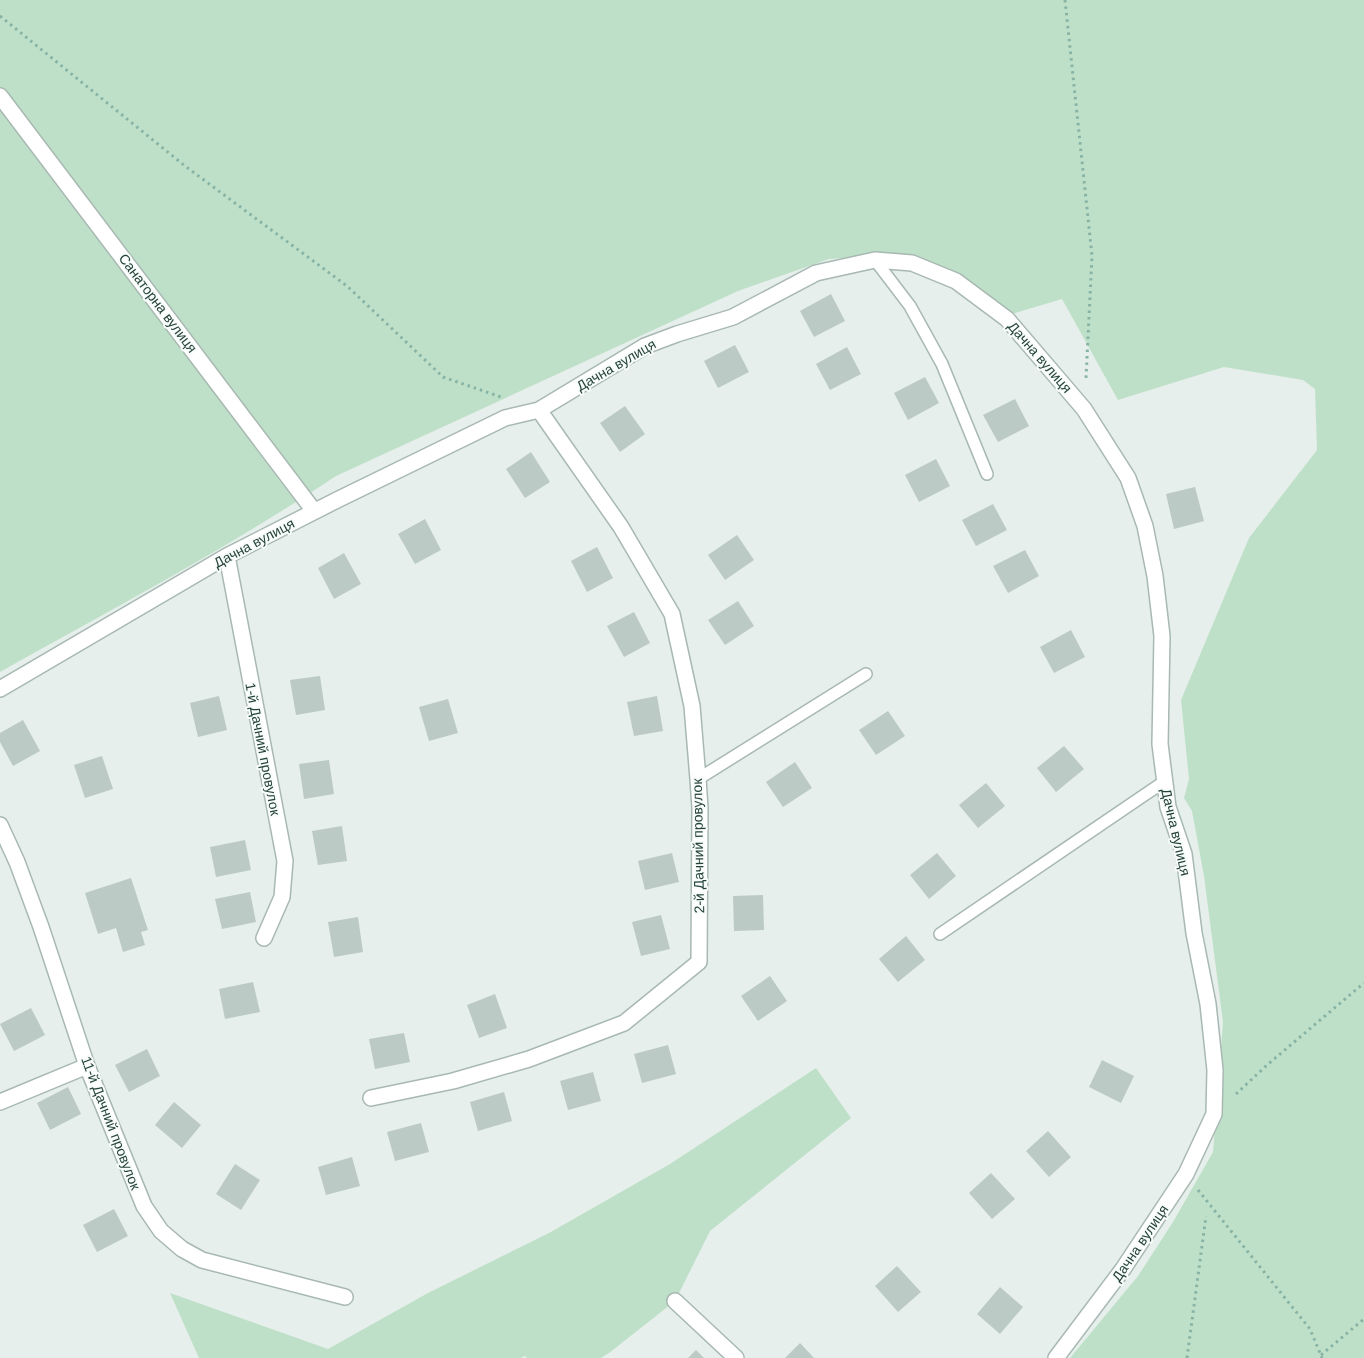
<svg xmlns="http://www.w3.org/2000/svg" width="1364" height="1358" viewBox="0 0 1364 1358" font-family="Helvetica,sans-serif">
  <style>
    .green { fill: #bfe0c8 }
    .building { fill: #bbcac4 }
    .lines { fill: none; stroke-linecap: round; stroke-linejoin: round }
    .lane-casing { stroke: #a8b8b2; stroke-width: 14 }
    .street-casing { stroke: #a8b8b2; stroke-width: 18 }
    .path { stroke: #86b3a5; stroke-width: 3; stroke-dasharray: 2.5 4; stroke-linecap: butt }
    .lane { stroke: #fff; stroke-width: 11 }
    .street { stroke: #fff; stroke-width: 15 }
    .labels { text-anchor: middle; stroke-width: 4; stroke-linejoin: round; paint-order: stroke }
    .street-label { font-size: 14px; fill: #24423a; stroke: #f7fbf9 }
  </style>
  <rect width="100%" height="100%" fill="#e6efeb"/>
  <path class="green" d="M0,0H1364V1358H1070L1138,1276L1173,1222L1213,1152L1223,1022L1204,876L1192,811L1184,798L1189,779L1181,700L1249,538L1317,450L1315,389L1303,380L1224,367L1118,400L1062,299L1012,314L961,275L916,256H876L829,259L738,291L336,476C228,548 113,609 0,672Z
    M816,1068L851,1118L710,1231L675,1301L609,1353L601,1358H527L525,1356L521,1358H199L170,1293L328,1349L428,1293L549,1233L670,1164Z"/>
  <path class="building" d="M831,294L845,321L814,337L800,311Z
    M735,345L749,372L718,388L704,361Z
    M847,347L861,374L830,390L816,364Z
    M925,377L939,403L908,420L894,393Z
    M1015,399L1029,426L998,442L983,415Z
    M625,406L645,434L620,452L600,423Z
    M531,452L550,482L525,498L506,469Z
    M936,459L950,486L919,502L905,475Z
    M1195,487L1204,521L1174,529L1166,494Z
    M993,504L1007,530L976,546L962,520Z
    M425,519L441,550L415,564L398,534Z
    M737,535L754,560L725,580L708,555Z
    M597,547L613,578L587,592L571,561Z
    M1025,550L1039,576L1008,593L993,566Z
    M344,553L361,584L334,599L318,568Z
    M738,601L754,626L725,645L708,620Z
    M634,612L650,643L624,657L607,626Z
    M1071,630L1085,657L1054,673L1040,647Z
    M320,676L325,710L296,715L290,680Z
    M219,696L227,730L198,737L190,703Z
    M657,696L663,731L634,736L627,702Z
    M448,699L458,733L429,741L419,707Z
    M888,711L905,736L876,755L859,730Z
    M23,720L40,751L13,766L0,742V733Z
    M1064,746L1084,769L1056,792L1037,768Z
    M102,756L113,789L85,798L74,765Z
    M329,760L334,794L304,799L299,764Z
    M795,762L812,788L783,807L766,782Z
    M986,783L1005,806L978,828L959,805Z
    M342,826L347,861L318,865L312,831Z
    M245,840L251,870L216,877L210,847Z
    M672,853L679,882L645,890L638,861Z
    M937,853L956,876L929,899L910,875Z
    M131,878L148,930L141,932L145,945L123,952L116,928L98,934L85,893Z
    M250,892L256,922L222,929L215,899Z
    M763,895L764,930L734,931L733,896Z
    M661,915L670,949L641,956L632,922Z
    M358,917L363,952L334,957L328,922Z
    M906,936L925,960L898,982L879,959Z
    M770,976L787,1001L758,1021L741,996Z
    M253,982L260,1012L225,1019L219,989Z
    M495,994L507,1028L479,1038L467,1005Z
    M31,1008L45,1035L14,1051L0,1024Z
    M404,1033L410,1062L375,1069L369,1039Z
    M668,1045L676,1074L642,1083L634,1054Z
    M147,1049L160,1076L129,1092L115,1065Z
    M1102,1060L1134,1076L1121,1103L1089,1087Z
    M593,1072L601,1101L568,1110L560,1081Z
    M68,1087L81,1114L50,1130L37,1103Z
    M504,1092L512,1121L478,1131L470,1102Z
    M174,1102L201,1125L182,1148L155,1125Z
    M421,1123L429,1152L395,1161L387,1132Z
    M1048,1131L1071,1157L1049,1177L1026,1151Z
    M352,1157L360,1186L326,1195L318,1167Z
    M235,1164L260,1180L241,1210L216,1194Z
    M991,1173L1015,1199L992,1219L969,1193Z
    M114,1209L128,1236L97,1252L83,1225Z
    M897,1266L921,1292L898,1312L875,1286Z
    M1000,1287L1023,1307L1000,1334L977,1314Z
    M800,1343L814,1358H785Z
    M696,1350L704,1358H688Z"/>
  <g class="lines">
    <defs>
      <path id="lane" d="M875,260L910,306L942,364L987,474
        M698,779L866,674
        M940,934L1165,781"/>
      <path id="street" d="M0,96L314,511
        M227,556L285,861L282,897L264,938
        M0,689L227,556L337,500L505,418L539,410L645,346L677,334L733,317L816,273L875,260L912,263L956,281L1007,319L1084,409L1128,478L1145,526L1155,576L1162,636L1160,744L1168,807L1184,854L1194,933L1208,1004L1215,1070L1214,1114L1186,1174L1123,1269L1056,1358
        M0,825L17,862L41,927L87,1066L144,1206L161,1231L182,1249L202,1260L345,1297
        M371,1098L453,1081L529,1059L624,1023L699,962L700,808L698,779L692,706L672,614L621,527L539,410
        M0,1102L87,1066
        M675,1301L736,1358"/>
    </defs>
    <use href="#lane" class="lane-casing"/>
    <use href="#street" class="street-casing"/>
    <path class="path" d="M1065,0L1092,256L1086,378
      M0,16L185,166L347,286L443,377L501,397
      M1236,1094L1267,1065L1364,983
      M1198,1190L1310,1329L1322,1358
      M1321,1355L1364,1319
      M1187,1358L1206,1216"/>
    <use href="#lane" class="lane"/>
    <use href="#street" class="street"/>
  </g>
  <g class="labels">
    <g class="street-label">
      <text transform="translate(158 303) rotate(53)" y="5">Санаторна вулиця</text>
      <text transform="translate(1040 357) rotate(49)" y="5">Дачна вулиця</text>
      <text transform="translate(616 365) rotate(-30)" y="5">Дачна вулиця</text>
      <text transform="translate(254 543) rotate(-28)" y="5">Дачна вулиця</text>
      <text transform="translate(263 749) rotate(79)" y="5">1-й Дачний провулок</text>
      <text transform="translate(1176 832) rotate(77)" y="5">Дачна вулиця</text>
      <text transform="translate(698 846) rotate(-91)" y="5">2-й Дачний провулок</text>
      <text transform="translate(111 1123) rotate(69)" y="5">11-й Дачний провулок</text>
      <text transform="translate(1140 1243) rotate(-56)" y="5">Дачна вулиця</text>
    </g>
  </g>
</svg>
